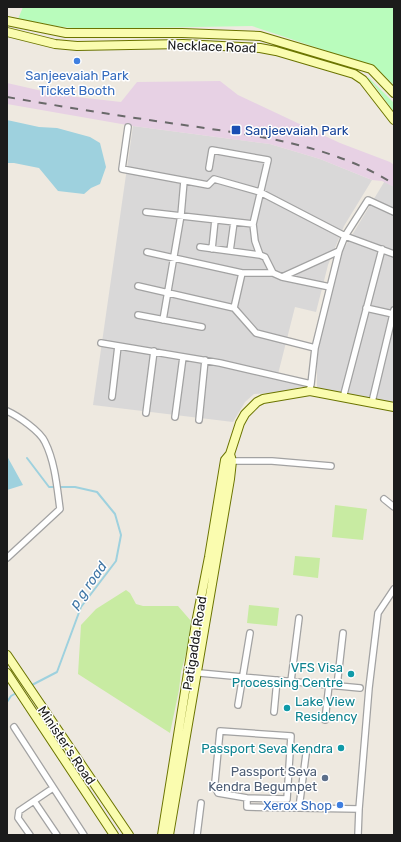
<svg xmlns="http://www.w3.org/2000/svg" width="401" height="842" viewBox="0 0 401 842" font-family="Rubik,sans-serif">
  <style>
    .residential { fill: #d9d8d8 }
    .industrial { fill: #e7d1e4 }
    .grass { fill: #c8eba2 }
    .park { fill: #b9fcbc }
    .water { fill: #9ed1de }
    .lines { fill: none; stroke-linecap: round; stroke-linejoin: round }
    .stream { stroke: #9ed1de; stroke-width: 2 }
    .street-casing { stroke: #a2a2a2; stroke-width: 8 }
    .secondary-casing { stroke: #6b7400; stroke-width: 10 }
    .street { stroke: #fff; stroke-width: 5.5 }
    .secondary { stroke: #fafcaf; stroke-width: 8 }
    .rail { stroke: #696969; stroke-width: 2; stroke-dasharray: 8 8; stroke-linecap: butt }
    .shop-dot { fill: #3f7fe0; stroke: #fff; stroke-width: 1.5 }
    .transit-dot { fill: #1a4fb4; stroke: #fff; stroke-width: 1.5 }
    .culture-dot { fill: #0f9aa8; stroke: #fff; stroke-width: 1.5 }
    .service-dot { fill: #5c6f8a; stroke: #fff; stroke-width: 1.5 }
    .labels { text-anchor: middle; stroke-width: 3; stroke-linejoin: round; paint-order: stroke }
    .street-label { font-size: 13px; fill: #1b1b1b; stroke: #fff }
    .shop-label { font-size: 13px; fill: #366cbe; stroke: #fff }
    .transit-label { font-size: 13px; fill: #164399; stroke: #fff; text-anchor: start }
    .culture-label { font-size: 13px; fill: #0d838f; stroke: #fff; text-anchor: end }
    .service-label { font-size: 13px; fill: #4e5e75; stroke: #fff; text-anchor: end }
    .water-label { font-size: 14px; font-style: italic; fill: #4177a6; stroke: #fff }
  </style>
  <rect width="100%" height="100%" fill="#eee9e0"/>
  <path class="residential" d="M133,126L270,144L320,159L372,180L344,226L328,265L316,312L295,307L277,378L305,386L273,393L254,394L245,402L233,422L93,405Z
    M386,179L394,184V403L317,392V345L343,250Z"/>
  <path class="industrial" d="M220,81L238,95L340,143L390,162L394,165V187L382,181L372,180L320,159L270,144L133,126L7,104V83L60,95L121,102L137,82Z"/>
  <path class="grass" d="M335,505L367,509L363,540L332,537Z
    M295,556L320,558L318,578L293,575Z
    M126,590L130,593L136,604L143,606H178L191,621L188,646L181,672L179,690L170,733L78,674L81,625L96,609Z
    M249,605L279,608L277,626L247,623Z"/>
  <path class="park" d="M23,7H394V85L375,67L252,26L84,29L62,27L18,19Z
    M368,77L394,103V112L374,85L367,79Z"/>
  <path class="water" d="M7,120L39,127L57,128L90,137L100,143L106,167L100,184L91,188L84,194L58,191L39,168L14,163H7Z
    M7,456L23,485L7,490Z"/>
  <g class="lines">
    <path class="stream" d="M27,458L49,487H75L97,492L115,514L121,535L116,561L81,607L57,672L30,686
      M7,702L11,696L18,692"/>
    <defs>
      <path id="street" d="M128,127L122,169L208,185L214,179L260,192L345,236L394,254
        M209,168L212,150L268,160L253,224L255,241L260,255L265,257L273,273
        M146,212L253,224
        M200,247L260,255
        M212,249L215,220
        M230,251L234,222
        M147,252L242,273
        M282,277L330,287
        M138,286L234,308L256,333L315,348
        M234,308L242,273H273L282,277L339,251
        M366,308L393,314
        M138,315L202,327
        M163,320L181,215L184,181
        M101,343L220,363L311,384L310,388
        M311,384L315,348L339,251L345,236L368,200L394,212
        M112,397L118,346
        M343,398L382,249
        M372,402L394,310
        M7,411C18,416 40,431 45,442C55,462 57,487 60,509L7,558
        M146,413L154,351
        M175,417L183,357
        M199,420L205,360
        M232,461H272L331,466
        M384,499L394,507
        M189,672L360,688
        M291,681L299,618
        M337,686L343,633
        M238,705L250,633
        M274,712L277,680
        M325,720L329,685
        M14,727L84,835
        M220,731L291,736L287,799L247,798L218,793L215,787V782Z
        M306,754L299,808L359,809
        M247,798V807L299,808
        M34,801L57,835
        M30,835L18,818L19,811L53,788
        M197,835L201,803
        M358,835L359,809L369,688L378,613L394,589"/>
      <path id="secondary" d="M7,21L66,33H182L260,36L371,69L394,93
        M7,32L55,44L77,46L183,44L260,48L276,51L354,74L363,80L394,120
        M7,655L129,835
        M7,673L114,835
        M162,835L196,623L209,557L225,460L230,454L240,423L245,414L257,402L263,399L310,391L394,407
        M169,835L230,479L232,461L230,454"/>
    </defs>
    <use href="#street" class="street-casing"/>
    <use href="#secondary" class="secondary-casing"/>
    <use href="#street" class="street"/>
    <use href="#secondary" class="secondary"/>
    <path class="rail" d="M7,97C64,107 120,116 177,124C251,135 329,143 394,184"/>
  </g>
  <g class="shop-dot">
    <circle cx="77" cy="61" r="4"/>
    <circle cx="340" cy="805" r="4"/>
  </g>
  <rect class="transit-dot" x="231" y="125" width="10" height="10" rx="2"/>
  <g class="culture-dot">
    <circle cx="351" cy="674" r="4"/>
    <circle cx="287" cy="708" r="4"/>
    <circle cx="341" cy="748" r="4"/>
  </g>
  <circle class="service-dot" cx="325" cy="778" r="4"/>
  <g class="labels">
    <g class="street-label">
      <text transform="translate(212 46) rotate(2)" y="5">Necklace Road</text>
      <text transform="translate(194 643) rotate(-81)" y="5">Patigadda Road</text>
      <text transform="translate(67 745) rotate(56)" y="5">Minister's Road</text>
    </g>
    <g class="shop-label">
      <text x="77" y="80">Sanjeevaiah Park<tspan x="77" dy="15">Ticket Booth</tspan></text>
      <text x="332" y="810" text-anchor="end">Xerox Shop</text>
    </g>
    <g class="transit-label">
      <text x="245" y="135">Sanjeevaiah Park</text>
    </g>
    <g class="culture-label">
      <text x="343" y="672">VFS Visa<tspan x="343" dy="15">Processing Centre</tspan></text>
      <text x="295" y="706" text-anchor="start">Lake View<tspan x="295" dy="15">Residency</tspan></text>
      <text x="333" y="753">Passport Seva Kendra</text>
    </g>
    <g class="service-label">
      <text x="317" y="776">Passport Seva<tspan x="317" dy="15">Kendra Begumpet</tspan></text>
    </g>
    <g class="water-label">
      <text transform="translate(88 585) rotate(-55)" y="5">p g road</text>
    </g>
  </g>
  <rect width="401" height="842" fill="none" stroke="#1b1b1b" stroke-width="16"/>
</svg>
